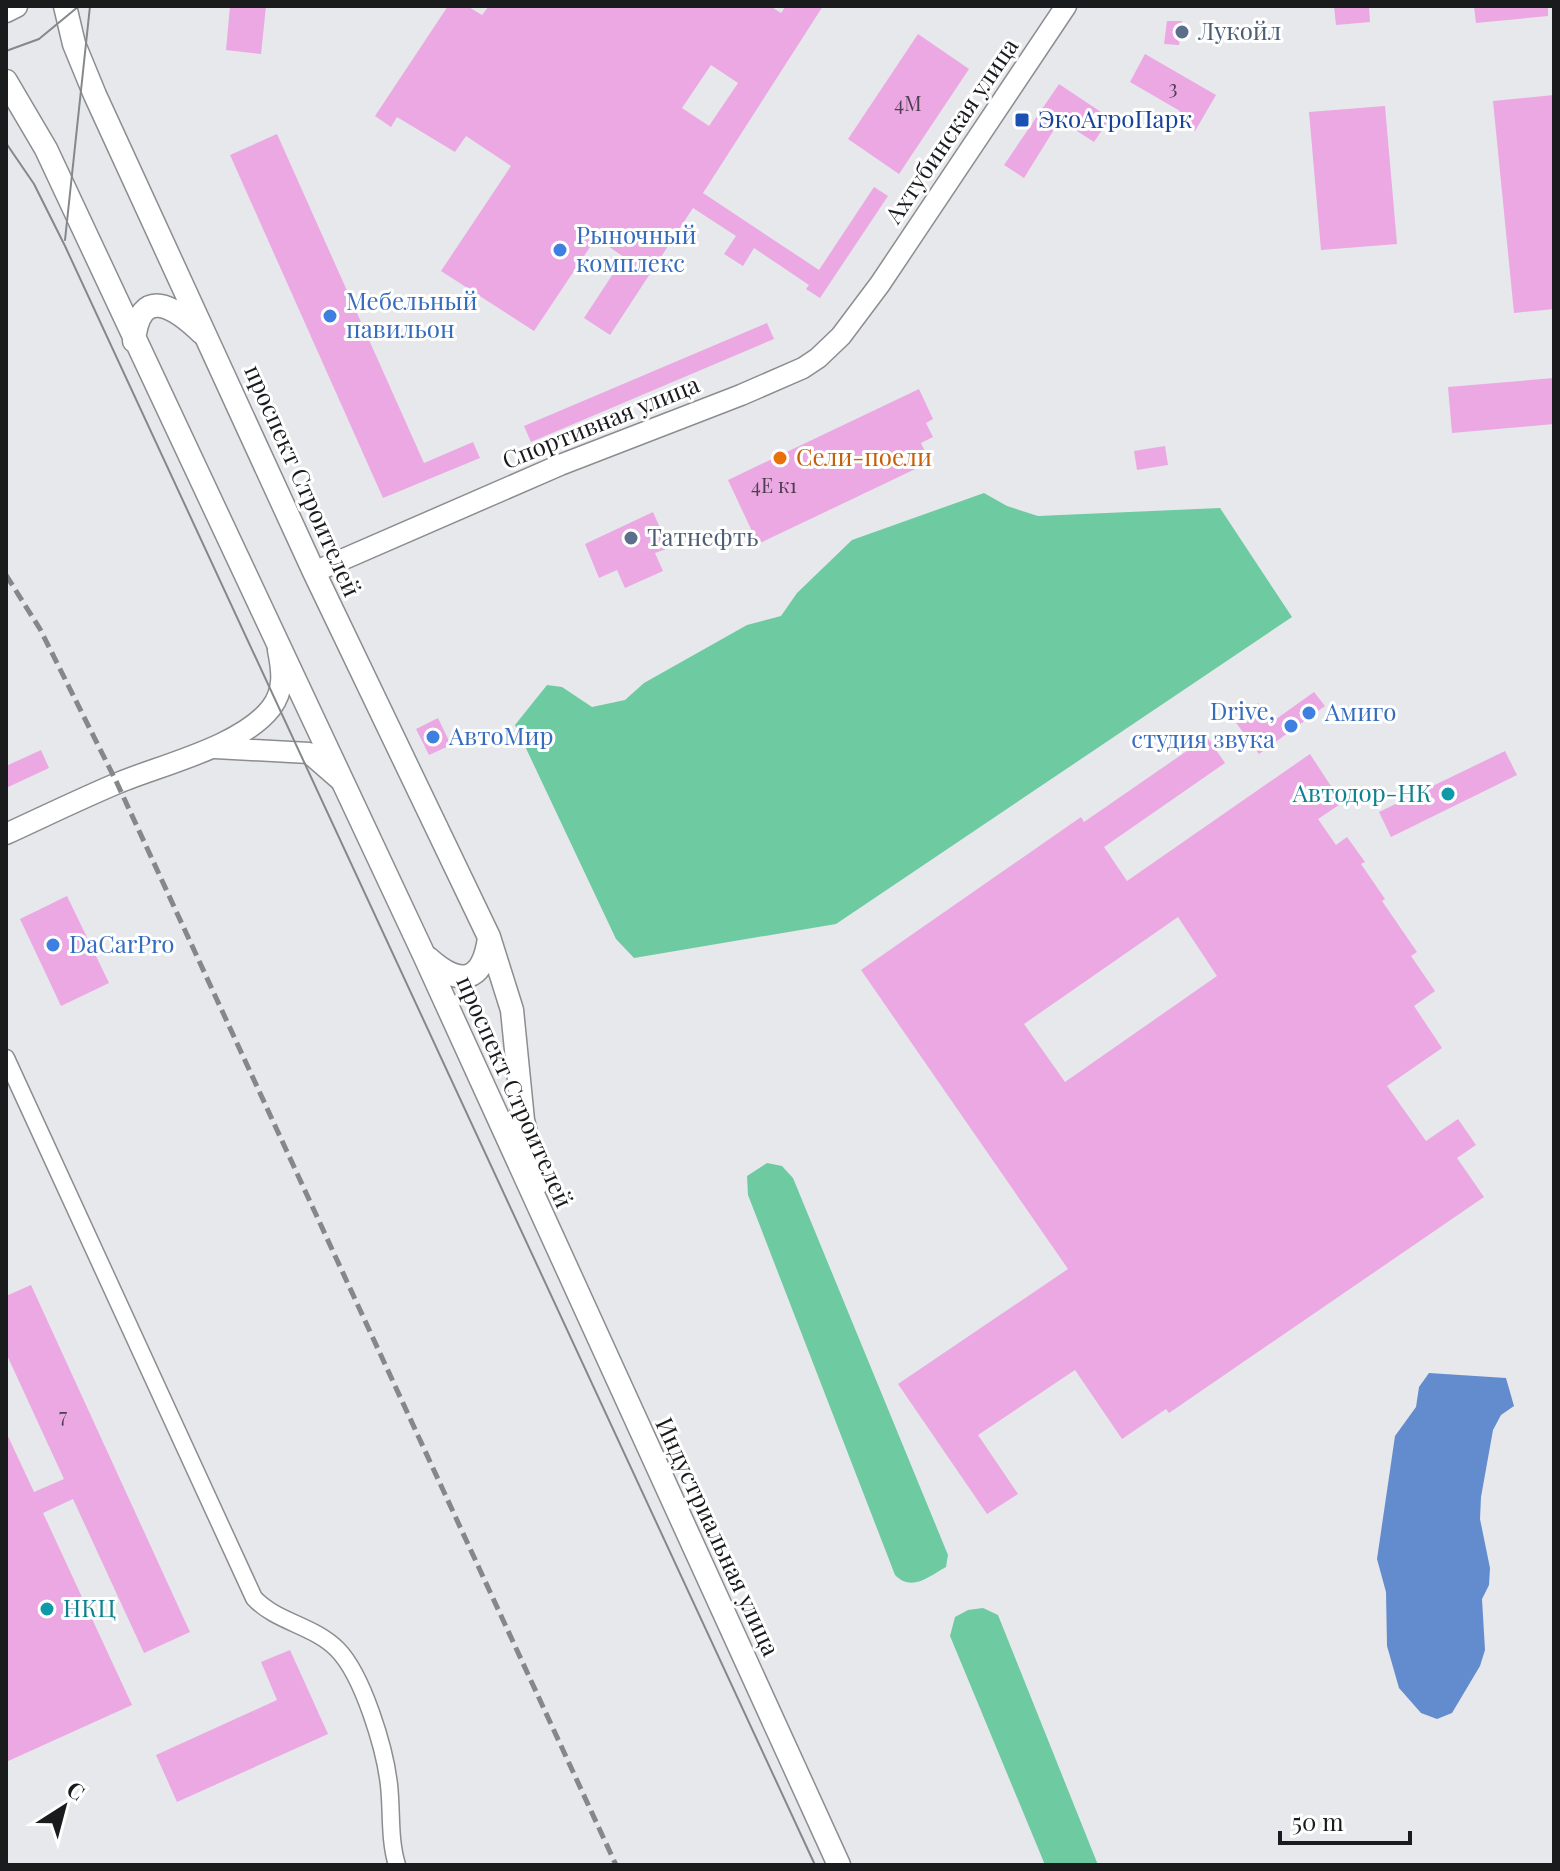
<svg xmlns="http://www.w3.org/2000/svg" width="1560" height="1871" viewBox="0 0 1560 1871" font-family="'Playfair Display',serif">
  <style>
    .forest { fill: #6ecba1 }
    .water { fill: #638cce }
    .building { fill: #eba8e3; fill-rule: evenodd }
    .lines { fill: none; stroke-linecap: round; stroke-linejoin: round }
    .minor-casing { stroke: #8b8d90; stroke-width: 19 }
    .tertiary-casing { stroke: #8b8d90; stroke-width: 23 }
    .secondary-casing { stroke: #8b8d90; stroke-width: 25 }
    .minor { stroke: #fff; stroke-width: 16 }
    .tertiary { stroke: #fff; stroke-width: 20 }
    .secondary { stroke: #fff; stroke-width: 22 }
    .tram { stroke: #85878a; stroke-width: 2 }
    .rail { stroke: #85878a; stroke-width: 5; stroke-dasharray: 12 6; stroke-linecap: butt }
    .service-dot { fill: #5c6f8a; stroke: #fff; stroke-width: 3 }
    .transit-dot { fill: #1a4fb4; stroke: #fff; stroke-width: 3 }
    .shop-dot { fill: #3f7fe0; stroke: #fff; stroke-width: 3 }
    .food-dot { fill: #e8710a; stroke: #fff; stroke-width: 3 }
    .culture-dot { fill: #0f9aa8; stroke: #fff; stroke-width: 3 }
    .labels { text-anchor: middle; stroke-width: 6; stroke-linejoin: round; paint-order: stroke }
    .number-label { font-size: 20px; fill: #4e3e4e }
    .service-label { font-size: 24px; fill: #4e5e75; stroke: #fff; text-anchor: start }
    .transit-label { font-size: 24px; fill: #164399; stroke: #fff; text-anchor: start }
    .street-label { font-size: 24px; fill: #1a1b1d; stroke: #fff }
    .shop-label { font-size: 24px; fill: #366cbe; stroke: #fff; text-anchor: start }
    .food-label { font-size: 24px; fill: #c56008; stroke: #fff; text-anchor: start }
    .culture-label { font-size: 24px; fill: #0d838f; stroke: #fff; text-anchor: end }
  </style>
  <rect width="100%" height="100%" fill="#e6e8ec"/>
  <path class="forest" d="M984,493L1007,506L1038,516L1220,508L1292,617L836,924L634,958L616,939L515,725L547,685L562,687L592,707L625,700L644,683L747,625L781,616L797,593L852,540Z
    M767,1163L782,1166L793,1178L948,1555L946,1567C928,1577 912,1592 895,1575L748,1195L747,1176Z
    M983,1608L998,1615L1098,1865H1045L950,1636L955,1617L968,1610Z"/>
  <path class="water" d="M1429,1373L1506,1378L1514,1406L1501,1415L1493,1430L1481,1497L1480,1519L1490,1568L1489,1585L1482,1599L1485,1650L1480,1666L1452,1713L1437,1719L1421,1713L1399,1688L1387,1646L1386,1592L1377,1559L1395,1436L1416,1407L1419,1387Z"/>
  <path class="building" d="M230,6H266L261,54L226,50Z
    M448,6H467L482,15L489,6H770L781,13L786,6H823L703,193L819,270L874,187L888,196L820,298L806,289L809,285L754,248L743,266L724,254L736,236L693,208L610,335L584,318L624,257L596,238L534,331L441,271L511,166L466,136L455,152L397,117L391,127L375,116ZM711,65L738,83L709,126L682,108Z
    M1334,6H1369L1370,22L1336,25Z
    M1474,6H1548V16L1476,23Z
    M1167,21H1182L1179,45L1164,44Z
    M918,34L969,69L899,174L848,139Z
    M1145,54L1216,95L1195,131L1175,119L1180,111L1130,82Z
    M1059,84L1110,118L1094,142L1060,120L1024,178L1004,165Z
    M1554,95V309L1514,313L1493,101Z
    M1385,106L1397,244L1321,250L1309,112Z
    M277,134L424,463L473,442L480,458L383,498L230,155Z
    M767,323L774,339L531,442L524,426Z
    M1554,378V424L1452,433L1448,387Z
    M919,389L933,419L926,423L933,437L921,443L930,462L758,544L728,480Z
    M1165,446L1168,465L1137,470L1134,451Z
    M653,512L669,548L655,553L663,571L625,588L617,570L599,578L585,544Z
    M1314,692L1325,706L1259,754L1234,720L1258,703L1272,722Z
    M438,718L451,745L429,755L416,729Z
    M1207,737L1225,763L1104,847L1127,881L1310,754L1342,803L1318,819L1336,845L1347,837L1365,862L1361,864L1385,899L1382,901L1417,952L1411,956L1435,991L1414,1006L1442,1048L1387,1086L1426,1141L1458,1119L1476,1145L1457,1158L1484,1197L1169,1413L1166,1409L1122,1439L1075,1370L978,1435L1018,1494L987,1514L898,1384L1068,1269L861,970L1081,817L1084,822ZM1178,917L1217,976L1065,1082L1024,1024Z
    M41,750L49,768L6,788V766Z
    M1505,751L1517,775L1391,837L1379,812Z
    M67,896L109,983L61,1006L20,919Z
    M31,1285L190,1632L144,1653L73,1499L43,1513L132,1705L6,1762V1432L34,1492L64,1479L6,1353V1296Z
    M290,1650L328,1734L177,1802L156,1755L277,1700L261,1662Z"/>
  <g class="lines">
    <defs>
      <path id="minor" d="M6,1058L254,1598C276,1622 313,1625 337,1649C363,1675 385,1749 389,1785C392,1812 389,1839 397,1865"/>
      <path id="tertiary" d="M314,572L560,465L741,395L803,368L818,358L841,336L880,284L1066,6
        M215,748L309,753L340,780
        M6,834C43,817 80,799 118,783C161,765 242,746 271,708C285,690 282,670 278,650"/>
      <path id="secondary" d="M65,6L74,44L95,95L314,572L489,937L512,1010L523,1120L538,1183
        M6,11L16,6
        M6,81L46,149L424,955L839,1865
        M134,341C140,284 175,307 202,333
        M428,958C460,987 483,983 489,938"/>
    </defs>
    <use href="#minor" class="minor-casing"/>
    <use href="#tertiary" class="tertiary-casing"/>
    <use href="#secondary" class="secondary-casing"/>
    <use href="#minor" class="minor"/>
    <use href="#tertiary" class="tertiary"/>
    <use href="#secondary" class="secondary"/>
    <path class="tram" d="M6,51L39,39L79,6
      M6,143L34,184L65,246L815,1865
      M65,240L90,6"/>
    <path class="rail" d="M6,575L40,629L117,783L616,1865"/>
  </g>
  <g class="service-dot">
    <circle cx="1182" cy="32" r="8"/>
    <circle cx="631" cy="538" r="8"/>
  </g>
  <rect class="transit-dot" x="1014" y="112" width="16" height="16" rx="4"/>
  <g class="shop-dot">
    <circle cx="560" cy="250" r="8"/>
    <circle cx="330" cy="316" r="8"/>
    <circle cx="1309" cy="713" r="8"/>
    <circle cx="1291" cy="726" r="8"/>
    <circle cx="433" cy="737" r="8"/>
    <circle cx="53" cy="945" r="8"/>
  </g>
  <circle class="food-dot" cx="780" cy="458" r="8"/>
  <g class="culture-dot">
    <circle cx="1448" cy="794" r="8"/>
    <circle cx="47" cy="1609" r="8"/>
  </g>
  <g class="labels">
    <g class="number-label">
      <text x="1173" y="95">3</text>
      <text x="908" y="111">4М</text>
      <text x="774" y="493">4Е к1</text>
      <text x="63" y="1423">7</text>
    </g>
    <g class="service-label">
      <text x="1198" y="40">Лукойл</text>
      <text x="647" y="546">Татнефть</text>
    </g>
    <g class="transit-label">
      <text x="1038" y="128">ЭкоАгроПарк</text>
    </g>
    <g class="street-label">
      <text transform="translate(952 131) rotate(-56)" y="8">Ахтубинская улица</text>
      <text transform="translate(601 423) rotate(-22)" y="8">Спортивная улица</text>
      <text transform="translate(302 481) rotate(66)" y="8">проспект Строителей</text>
      <text transform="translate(514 1092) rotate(66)" y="8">проспект Строителей</text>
      <text transform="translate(717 1537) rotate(65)" y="8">Индустриальная улица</text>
    </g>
    <g class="shop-label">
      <text x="576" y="244">Рыночный<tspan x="576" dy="28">комплекс</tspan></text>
      <text x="346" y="310">Мебельный<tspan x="346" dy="28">павильон</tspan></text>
      <text x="1275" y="720" text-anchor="end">Drive,<tspan x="1275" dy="28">студия звука</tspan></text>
      <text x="1325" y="721">Амиго</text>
      <text x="449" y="745">АвтоМир</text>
      <text x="69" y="953">DaCarPro</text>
    </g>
    <g class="food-label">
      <text x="796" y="466">Сели-поели</text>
    </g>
    <g class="culture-label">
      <text x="1432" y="802">Автодор-НК</text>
      <text x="63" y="1617" text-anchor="start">НКЦ</text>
    </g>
  </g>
  <rect width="1560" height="1871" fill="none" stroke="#1a1b1d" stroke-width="16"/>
  <g transform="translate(64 1807) rotate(36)" stroke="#ffffff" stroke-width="6" paint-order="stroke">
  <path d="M0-6L14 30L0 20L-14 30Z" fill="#1a1b1d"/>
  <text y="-12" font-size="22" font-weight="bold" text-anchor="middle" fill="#1a1b1d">С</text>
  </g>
  <path d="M1280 1831v12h130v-12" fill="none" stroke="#1a1b1d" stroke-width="4"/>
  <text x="1292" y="1831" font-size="24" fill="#1a1b1d" stroke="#ffffff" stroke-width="6" paint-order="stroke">50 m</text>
</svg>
